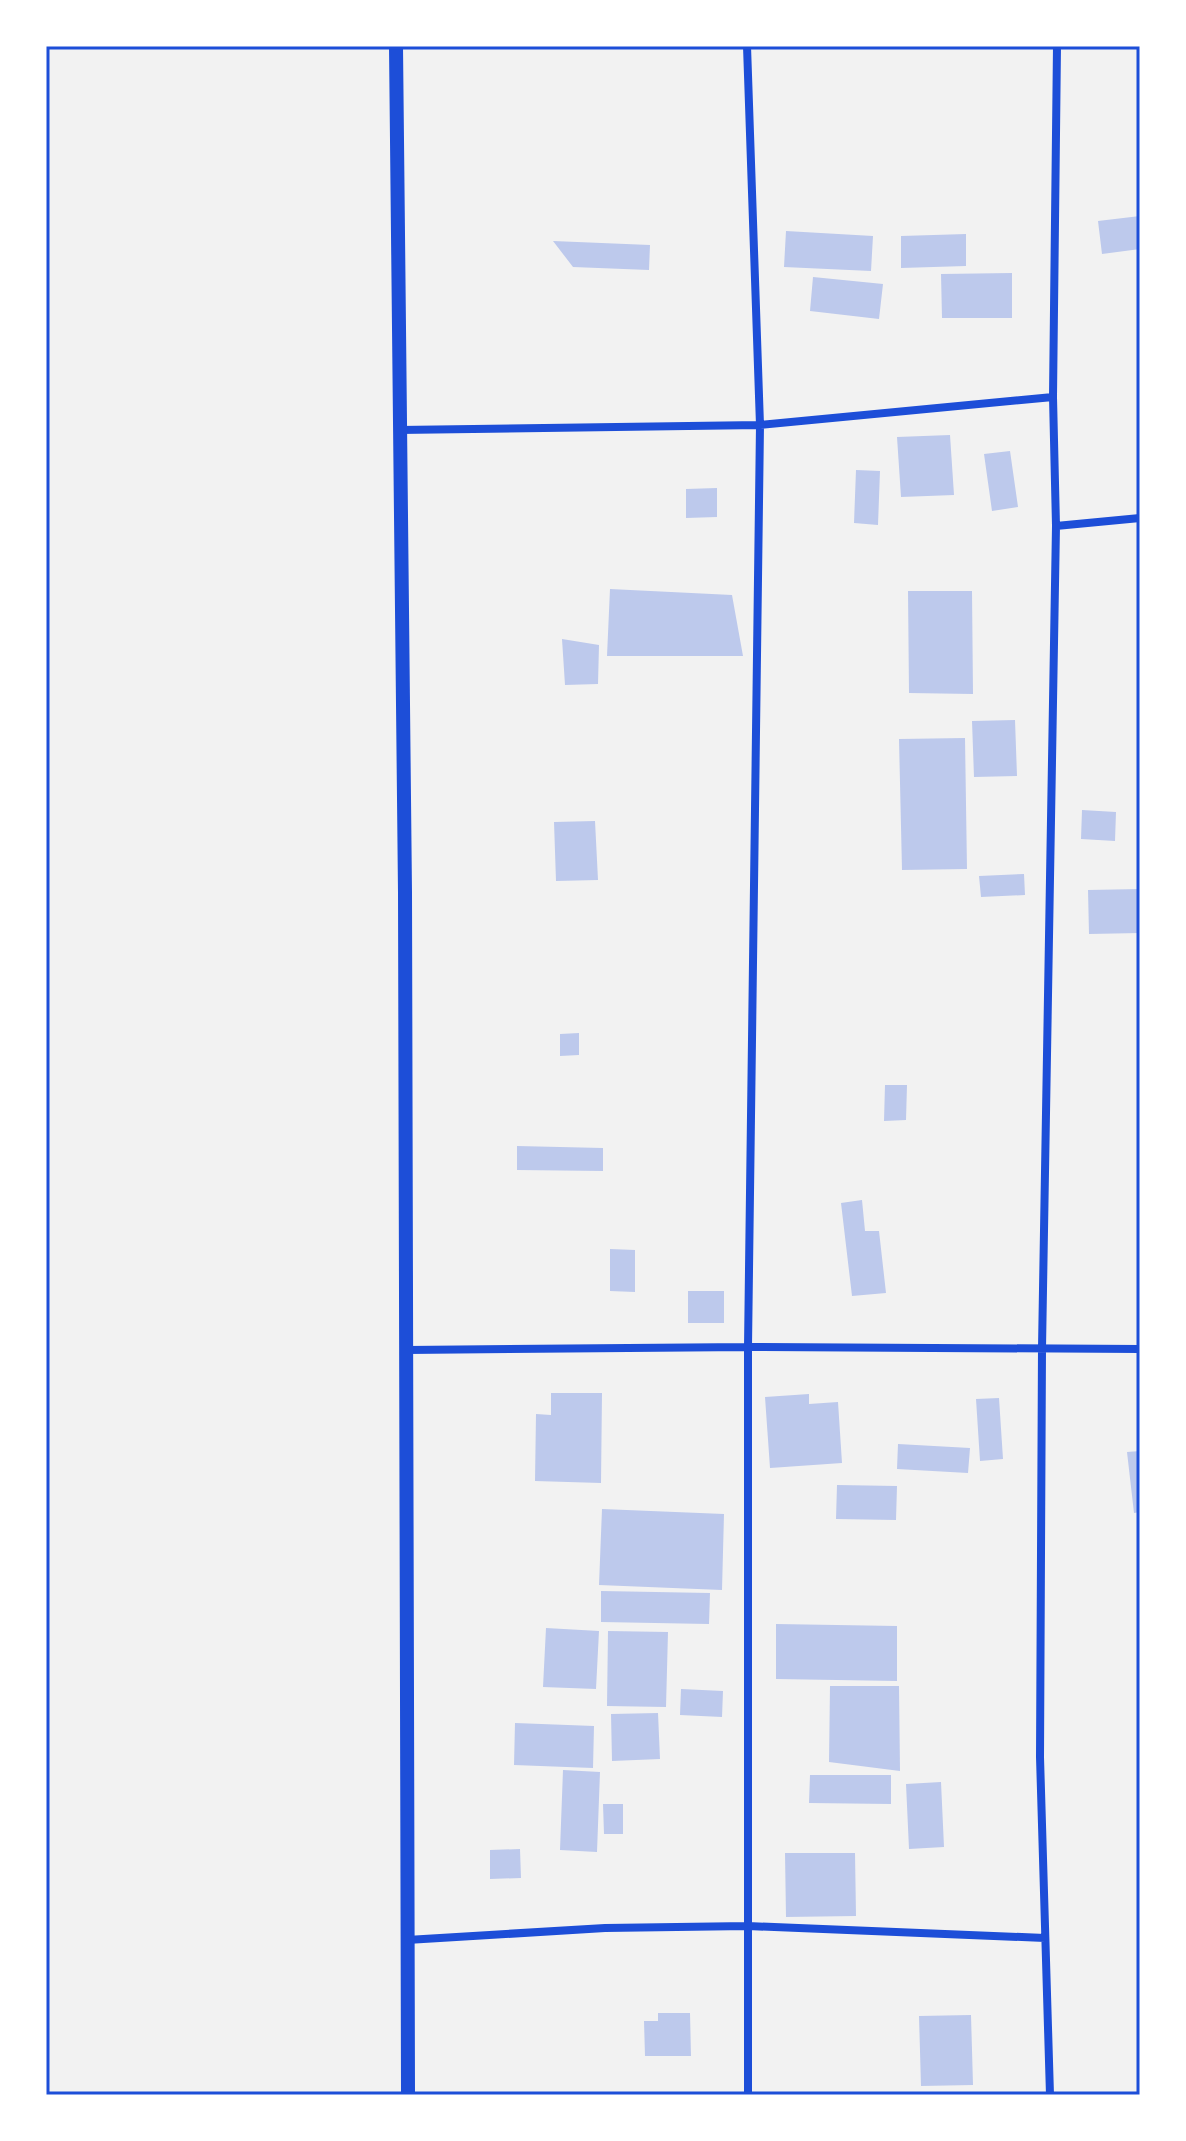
<svg xmlns="http://www.w3.org/2000/svg" width="1186" height="2141" viewBox="0 0 1186 2141" font-family="Barlow,sans-serif">
  <style>
    .building { fill: #bdc9ec }
    .lines { fill: none; stroke-linecap: round; stroke-linejoin: round }
    .minor { stroke: #1d4ed8; stroke-width: 8 }
    .tertiary { stroke: #1d4ed8; stroke-width: 14 }
    .neatline { fill: none; stroke: #1d4ed8; stroke-width: 3 }
  </style>
  <rect width="100%" height="100%" fill="#f2f2f2"/>
  <path class="building" d="M1140,216V249L1102,254L1098,221Z
    M786,231L873,236L871,271L784,267Z
    M966,234V266L901,268V236Z
    M553,241L650,245L649,270L573,267Z
    M1012,273V318H942L941,274Z
    M813,277L883,284L879,319L810,311Z
    M950,435L954,495L901,497L897,437Z
    M1010,451L1018,507L992,511L984,454Z
    M856,470L880,471L878,525L854,523Z
    M717,488V517L686,518V489Z
    M610,589L732,595L743,656H607Z
    M908,591H972L973,694L909,693Z
    M562,639L599,645L598,684L565,685Z
    M1015,720L1017,776L974,777L972,721Z
    M965,738L967,869L902,870L899,739Z
    M1082,810L1116,812L1115,841L1081,839Z
    M595,821L598,880L556,881L554,822Z
    M1024,874L1025,895L981,897L979,876Z
    M1140,889V933L1089,934L1088,890Z
    M579,1033V1055L560,1056V1034Z
    M885,1085H907L906,1120L884,1121Z
    M517,1146L603,1148V1171L517,1170Z
    M862,1200L865,1231H879L886,1293L852,1296L841,1203Z
    M610,1249L635,1250V1292L610,1291Z
    M688,1291H724V1323H688Z
    M551,1393H602L601,1483L535,1481L536,1414L551,1415Z
    M809,1394V1404L838,1402L842,1463L770,1468L765,1397Z
    M999,1398L1003,1459L980,1461L976,1399Z
    M898,1444L970,1448L968,1473L897,1469Z
    M1140,1451V1512L1134,1513L1127,1452Z
    M837,1485L897,1486L896,1520L836,1519Z
    M602,1509L724,1514L722,1590L599,1585Z
    M601,1591L710,1593L709,1624L601,1622Z
    M776,1624L897,1626V1681L776,1679Z
    M546,1628L599,1631L596,1689L543,1687Z
    M608,1631L668,1632L666,1707L607,1706Z
    M830,1686H899L900,1771L829,1762Z
    M681,1689L723,1691L722,1717L680,1715Z
    M658,1713L660,1759L612,1761L611,1714Z
    M515,1723L594,1726L593,1768L514,1765Z
    M563,1770L600,1772L597,1852L560,1850Z
    M810,1775H891V1804L809,1803Z
    M941,1782L944,1847L909,1849L906,1784Z
    M603,1804H623V1834H604Z
    M520,1849L521,1878L490,1879V1850Z
    M785,1853H855L856,1916L786,1917Z
    M658,2013H690L691,2056H645L644,2021H658Z
    M971,2015L973,2085L921,2086L919,2016Z"/>
  <g class="lines">
    <path class="minor" d="M747,46L760,425L748,1347V2095
      M399,430L760,425L1053,397L1057,46
      M1056,526L1140,518
      M407,1350L748,1347L1140,1349
      M407,1940L605,1928L748,1926L1045,1938
      M1050,2095L1040,1757L1042,1348L1056,526L1053,397"/>
    <path class="tertiary" d="M396,46L405,892L408,2095"/>
  </g>
  <rect width="1186" height="2141" fill="none" stroke="#ffffff" stroke-width="96"/>
  <rect x="48" y="48" width="1090" height="2045" class="neatline"/>
</svg>
